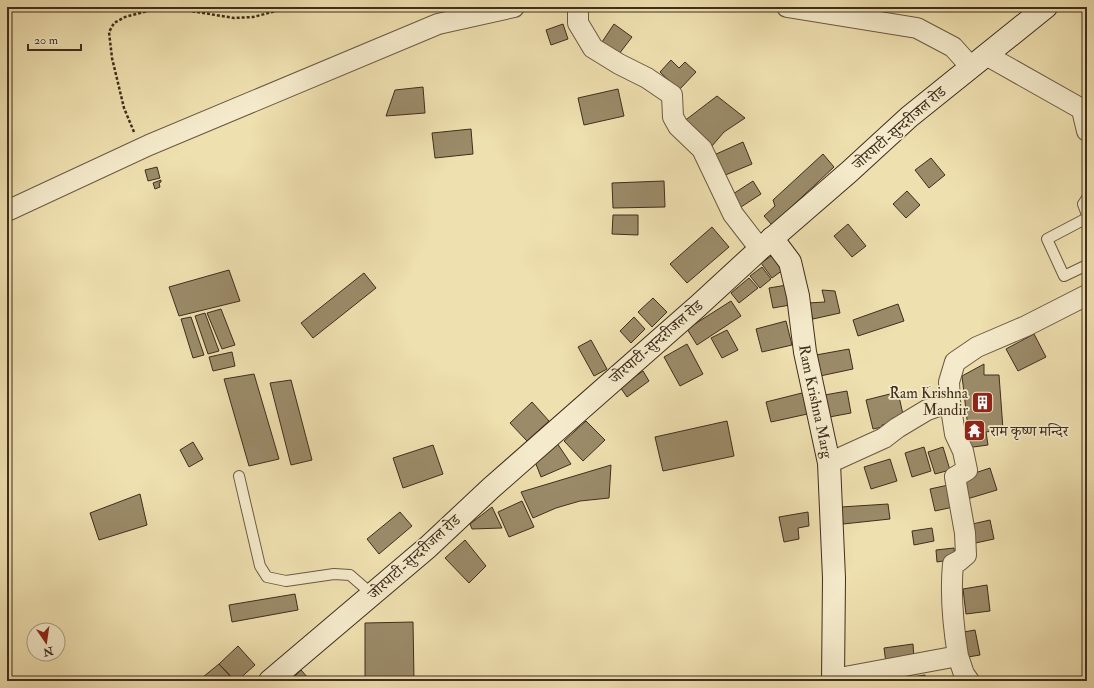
<svg xmlns="http://www.w3.org/2000/svg" width="1094" height="688" viewBox="0 0 1094 688" font-family="'IM FELL Double Pica','Noto Serif Devanagari',serif">
  <style>
    .building { fill: #9b8b69; stroke: #3f2e1d }
    .lines { fill: none; stroke-linecap: round; stroke-linejoin: round }
    .lane-casing { stroke: #6b5a42; stroke-width: 12 }
    .street-casing { stroke: #6b5a42; stroke-width: 22 }
    .secondary-casing { stroke: #3f2e1d; stroke-width: 24 }
    .path { stroke: #3f2e1d; stroke-width: 2.5; stroke-dasharray: 3 2; stroke-linecap: butt }
    .lane { stroke: #f5ebcc; stroke-width: 10 }
    .street { stroke: #f5ebcc; stroke-width: 20 }
    .secondary { stroke: #f5ebcc; stroke-width: 22 }
    .labels { text-anchor: middle; stroke-width: 3.5; stroke-linejoin: round; paint-order: stroke }
    .street-label { font-size: 15px; fill: #3f2e1d; stroke: #f5ebcc }
    .poi-label { font-size: 15px; fill: #3f2e1d; stroke: #f5ebcc; text-anchor: end }
  </style>
  <rect width="100%" height="100%" fill="#efe0b0"/>
  <filter id="stains"><feTurbulence type="fractalNoise" baseFrequency=".005" numOctaves="4"/><feColorMatrix values="0 0 0 0 .2 0 0 0 0 .09 0 0 0 0 .02 0 0 0 .5 -.17"/></filter>
  <radialGradient id="worn" r=".72"><stop offset=".6" stop-color="#630" stop-opacity="0"/><stop offset="1" stop-color="#630" stop-opacity=".3"/></radialGradient>
  <path class="building" d="M563,24L568,39L551,45L546,30Z
    M614,24L632,37L619,54L602,42Z
    M671,60L679,68L685,62L696,72L679,90L660,72Z
    M423,87L425,113L386,116L395,90Z
    M618,89L624,116L584,125L578,98Z
    M717,96L745,118L724,132L712,146L683,122Z
    M471,129L473,154L435,158L432,133Z
    M743,142L752,164L723,176L714,155Z
    M823,154L834,167L772,225L764,216L775,206L773,200Z
    M931,158L945,175L929,188L915,170Z
    M157,167L160,178L148,181L145,170Z
    M161,180V182L159,183L160,187L155,189L153,183Z
    M664,181L665,207L613,208L612,183Z
    M753,181L761,194L741,207L733,194Z
    M907,191L920,205L906,218L893,204Z
    M613,215H638V235L612,234Z
    M848,224L866,246L852,257L834,236Z
    M712,227L729,247L687,283L670,264Z
    M777,252L787,267L772,278L761,263Z
    M762,267L771,279L760,288L750,276Z
    M229,270L240,301L179,316L169,287Z
    M364,273L376,288L313,338L301,323Z
    M749,278L758,288L739,303L731,293Z
    M787,285L790,305L773,308L769,288Z
    M822,290L835,291L840,313L813,319L808,303L825,302Z
    M653,298L667,312L652,327L638,312Z
    M731,301L741,316L697,345L687,329Z
    M898,304L904,321L858,336L853,320Z
    M221,309L235,345L222,349L207,313Z
    M205,313L219,351L208,354L195,316Z
    M191,317L204,355L193,358L181,319Z
    M634,317L645,329L631,343L620,331Z
    M786,321L792,345L762,352L756,329Z
    M727,330L738,350L722,358L711,338Z
    M1034,334L1046,357L1018,371L1006,349Z
    M591,340L607,369L594,376L578,347Z
    M687,344L703,374L680,386L664,357Z
    M849,349L853,369L820,376L816,355Z
    M232,352L235,366L213,371L209,357Z
    M984,364V375H999L1003,429L986,432L988,445L966,448L962,434L968,428L962,376Z
    M643,371L649,381L627,397L620,387Z
    M254,374L279,459L249,466L224,379Z
    M291,380L312,460L291,465L270,383Z
    M847,391L851,413L824,418L819,396Z
    M806,392L812,413L771,422L766,402Z
    M898,392L904,419L882,425V427L873,429L866,400Z
    M532,402L549,421L527,441L510,423Z
    M586,421L605,440L583,461L564,441Z
    M727,421L734,456L663,471L655,437Z
    M193,442L203,459L189,467L180,450Z
    M557,443L571,464L541,477L534,459Z
    M433,445L443,474L403,488L393,458Z
    M924,447L931,471L912,477L905,453Z
    M943,447L950,470L935,474L928,452Z
    M890,459L897,481L871,489L864,467Z
    M611,465L609,498L580,501L556,508L533,518L521,492Z
    M990,468L997,490L967,499L960,478Z
    M953,484L958,506L935,511L930,489Z
    M140,494L147,525L99,540L90,513Z
    M522,501L534,527L509,537L498,512Z
    M888,504L890,519L843,524L841,507Z
    M492,507L502,528L472,529L470,524Z
    M400,512L412,526L379,554L367,539Z
    M808,512L809,526L798,528L799,539L784,542L779,517Z
    M990,520L994,539L971,544L968,525Z
    M932,528L934,541L914,545L912,531Z
    M465,540L486,566L469,583L445,558Z
    M954,548L955,559L937,562L936,550Z
    M987,585L990,611L966,614L963,589Z
    M295,594L298,610L232,622L229,605Z
    M413,622L414,681H365V623Z
    M975,630L980,655L962,658L958,633Z
    M913,644L914,659L886,663L884,648Z
    M238,646L255,665L237,681H235L219,664Z
    M219,664L235,681H198Z
    M301,670L308,678L304,681H290Z
    M925,675L926,681H890Z"/>
  <g class="lines">
    <defs>
      <path id="lane" d="M1087,198L1083,204L1087,215
        M1087,218L1047,239L1064,276L1087,265
        M239,476L260,566L267,577L286,581L334,574L350,575L373,595"/>
      <path id="street" d="M578,7V23L593,48L619,64L647,78L672,95L673,117L678,126L702,149L733,214L760,249
        M787,7L917,28L953,47L971,67
        M986,55L1087,112
        M1082,110L1087,131
        M7,211L149,145L438,24L514,7
        M829,463L884,438L897,428L927,410L950,402L949,382L955,362L977,347L1026,326L1087,295
        M958,656L964,674L969,681
        M834,679L958,656C953,625 950,595 953,564L959,561L966,555L965,533L955,477L967,470L963,451L955,434L950,402"/>
      <g id="secondary">
        <path id="s1" d="M772,238L790,262L798,296L805,352L829,463L834,578L833,681"/>
        <path d="M270,681L428,547L491,488L698,306L760,249L849,172L909,117L1046,7"/>
      </g>
    </defs>
    <use href="#lane" class="lane-casing"/>
    <use href="#street" class="street-casing"/>
    <use href="#secondary" class="secondary-casing"/>
    <path class="path" d="M134,132L124,108L112,58L109,32L114,23L125,17L159,8L179,9L234,18L253,17L292,7"/>
    <use href="#lane" class="lane"/>
    <use href="#street" class="street"/>
    <use href="#secondary" class="secondary"/>
  </g>
  <defs>
    <symbol id="building-square" viewBox="-11 -11 22 22"><rect x="-9" y="-9" width="18" height="18" rx="4" fill="#8f2418" stroke="#f5ebcc"/><path d="M-4-6H4V6H1V3H-1V6H-4ZM-2.5-4.3h1.7v1.8h-1.7ZM.8-4.3h1.7v1.8H.8ZM-2.5-1h1.7V.8h-1.7ZM.8-1h1.7V.8H.8Z" fill="#fff"/></symbol>
    <symbol id="temple-square" viewBox="-11 -11 22 22"><rect x="-9" y="-9" width="18" height="18" rx="4" fill="#8f2418" stroke="#f5ebcc"/><path d="M0-6L5-2H3V0L6.5 2.5H4V6H1.5V3h-3V6H-4V2.5H-6.5L-3 0V-2H-5Z" fill="#fff"/></symbol>
  </defs>
  <g fill-rule="evenodd">
    <use href="#building-square" x="970" y="390" width="25" height="25"/>
    <use href="#temple-square" x="962" y="418" width="25" height="25"/>
  </g>
  <g class="labels">
    <g class="street-label">
      <text transform="translate(899 128) rotate(-41)" y="5">जोरपाटी-सुन्दरीजल रोड</text>
      <text transform="translate(656 342) rotate(-41)" y="5">जोरपाटी-सुन्दरीजल रोड</text>
      <text dy="5" stroke="none"><textPath href="#s1" startOffset="172">Ram Krishna Marg</textPath></text>
      <text transform="translate(414 557) rotate(-42)" y="5">जोरपाटी-सुन्दरीजल रोड</text>
    </g>
    <g class="poi-label">
      <text x="968" y="398">Ram Krishna<tspan x="968" dy="17">Mandir</tspan></text>
      <text x="990" y="436" text-anchor="start">राम कृष्ण मन्दिर</text>
    </g>
  </g>
  <rect width="1094" height="688" fill="none" stroke="#efe0b0" stroke-width="24"/>
  <rect x="8" y="8" width="1078" height="672" fill="none" stroke="#3f2e1d" stroke-width="2"/>
  <rect x="12" y="12" width="1070" height="664" fill="none" stroke="#3f2e1d"/>
  <g transform="translate(46 642) rotate(167)"><circle r="19" fill="#f5ebcc" stroke="#ac9f86"/>
  <path d="M0-3L7 15L0 10L-7 15Z" fill="#8f2418"/>
  <text y="-6" font-size="11" font-weight="bold" text-anchor="middle" fill="#3f2e1d">N</text>
  </g>
  <path d="M28 44v6h53v-6" fill="none" stroke="#3f2e1d" stroke-width="2"/>
  <text x="34" y="44" font-size="12" fill="#3f2e1d" stroke="#f5ebcc" stroke-width="3" paint-order="stroke">20 m</text>
  <rect width="100%" height="100%" filter="url(#stains)"/>
  <rect width="100%" height="100%" fill="url(#worn)"/>
</svg>
